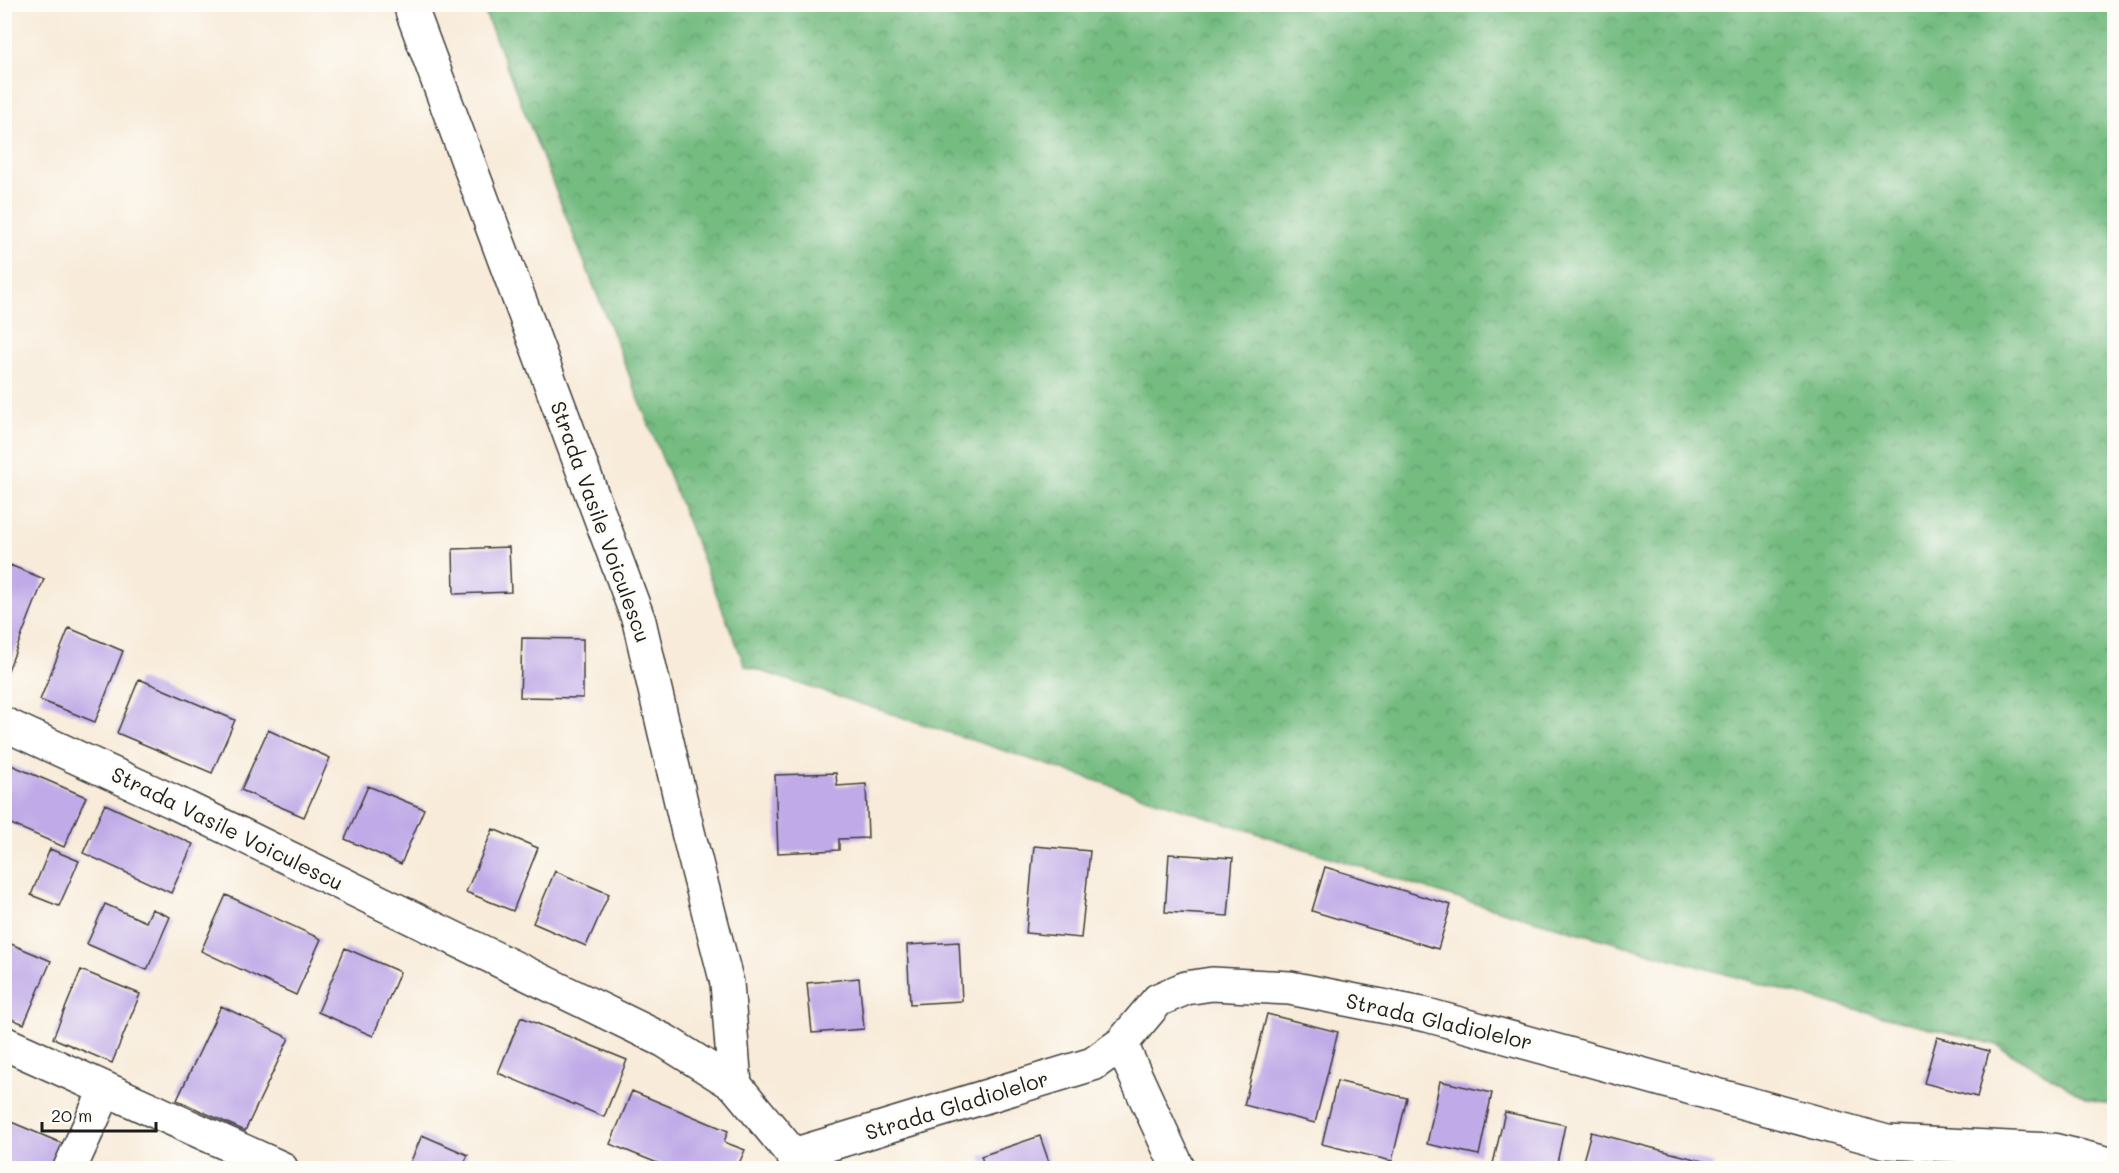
<svg xmlns="http://www.w3.org/2000/svg" width="2119" height="1173" viewBox="0 0 2119 1173" font-family="Mali,sans-serif">
  <style>
    .forest { fill: url(#forest-crowns); stroke: #486c4e; stroke-width: 1.5 }
    .building { fill: #c0aae7 }
    .lines { fill: none; stroke-linecap: round; stroke-linejoin: round }
    .minor-casing { stroke: #3d3b38; stroke-width: 36 }
    .minor { stroke: #fff; stroke-width: 33 }
    .labels { text-anchor: middle; stroke-width: 6; stroke-linejoin: round; paint-order: stroke }
    .street-label { font-size: 21px; fill: #1c1c1c; stroke: #fdfcf7 }
  </style>
  <defs>
    <pattern id="forest-crowns" width="20" height="18" patternUnits="userSpaceOnUse" patternTransform="scale(1.5)"><rect width="20" height="18" fill="#74bc81"/><path d="M2 6a3 3 0 1 1 6 0M12 15a3 3 0 1 1 6 0" fill="none" stroke="#5e9869"/></pattern>
  </defs>
  <rect width="100%" height="100%" fill="#fdfcf7"/>
  <filter id="ink" filterUnits="userSpaceOnUse"><feTurbulence type="fractalNoise" baseFrequency=".0167" numOctaves="2"/><feDisplacementMap in="SourceGraphic" scale="12" xChannelSelector="R" yChannelSelector="G"/><feConvolveMatrix kernelMatrix="1 2 1 2 8 2 1 2 1" color-interpolation-filters="sRGB"/></filter>
  <filter id="wash" filterUnits="userSpaceOnUse"><feTurbulence type="fractalNoise" baseFrequency=".008" numOctaves="4" result="noise"/><feDisplacementMap in="SourceGraphic" scale="24" xChannelSelector="R" yChannelSelector="G"/><feGaussianBlur stdDeviation="1.35" result="paint"/><feColorMatrix in="noise" values="0 0 0 0 0 0 0 0 0 0 0 0 0 0 0 0 0 1.4 0 .05"/><feComposite in="paint" operator="in"/></filter>
  <g filter="url(#wash)">
    <rect width="100%" height="100%" fill="#f8ebd9"/>
    <path class="forest" d="M482,5H2114V1106L2086,1098L1997,1045L1800,995L1449,896L745,666Z"/>
    <g id="blocks">
      <path class="building" d="M509,547L511,592L454,594L453,549Z
        M10,565L44,579L5,678L4,580Z
        M69,628L123,651L95,722L40,700Z
        M522,638L583,639V698L520,697Z
        M139,679L235,720L212,773L117,733Z
        M268,730L330,758L304,817L241,790Z
        M4,762L86,797L64,847L4,821Z
        M836,773L837,786L866,784L868,838L839,839V850L778,853L775,775Z
        M368,786L424,809L401,864L345,839Z
        M105,804L193,844L171,893L83,853Z
        M493,829L538,848L513,911L466,892Z
        M1034,846L1090,851L1081,938L1026,933Z
        M50,849L79,861L59,906L31,895Z
        M1169,854L1233,858L1228,916L1165,912Z
        M1325,867L1451,905L1438,949L1312,911Z
        M555,871L609,894L586,946L533,923Z
        M226,895L321,939L296,995L201,951Z
        M105,904L146,922L152,909L170,917L147,970L87,944Z
        M4,941L51,961L24,1024L4,1016Z
        M959,942L962,1001L910,1004L907,945Z
        M345,948L400,972L373,1036L318,1012Z
        M81,970L140,994L112,1063L53,1038Z
        M859,978L864,1029L812,1033L807,983Z
        M221,1006L289,1038L245,1131L177,1100Z
        M1267,1014L1338,1032L1315,1123L1244,1105Z
        M521,1017L627,1060L604,1117L498,1073Z
        M1937,1037L1989,1051L1977,1097L1924,1083Z
        M1337,1081L1407,1098L1392,1161L1322,1144Z
        M1440,1081L1492,1093L1479,1155L1427,1144Z
        M632,1091L728,1131L724,1142L745,1150L737,1168H670L610,1144Z
        M1505,1112L1565,1125L1556,1168H1492Z
        M4,1119L66,1145L55,1168H4Z
        M1591,1132L1714,1164L1712,1168H1581Z
        M422,1135L468,1155L462,1168H408Z
        M1040,1136L1051,1168H985L981,1156Z"/>
    </g>
  </g>
  <g filter="url(#ink)">
    <use href="#blocks" fill-opacity="0" stroke="#3d3b38" stroke-width="1.5"/>
    <g class="lines">
      <defs>
        <path id="minor" d="M412,11L639,621L688,832L727,983L735,1085
          M4,724L174,802L665,1041L735,1085L793,1155L798,1168
          M4,1043L281,1168
          M1121,1044L1178,1168
          M793,1155L1093,1064L1121,1044L1158,1000L1186,988L1212,984L1290,988L1427,1015L1887,1142L2053,1150L2114,1165
          M70,1168L106,1089"/>
      </defs>
      <use href="#minor" class="minor-casing"/>
      <use href="#minor" class="minor"/>
    </g>
  </g>
  <g class="labels">
    <g class="street-label">
      <text transform="translate(600 522) rotate(70)" y="7">Strada Vasile Voiculescu</text>
      <text transform="translate(227 829) rotate(26)" y="7">Strada Vasile Voiculescu</text>
      <text transform="translate(1439 1022) rotate(13)" y="7">Strada Gladiolelor</text>
      <text transform="translate(957 1106) rotate(-17)" y="7">Strada Gladiolelor</text>
    </g>
  </g>
  <rect width="2119" height="1173" fill="none" stroke="#fdfcf7" stroke-width="24"/>
  <path d="M42 1122v9h114v-9" fill="none" stroke="#1c1c1c" stroke-width="3"/>
  <text x="51" y="1122" font-size="18" fill="#1c1c1c" stroke="#fdfcf7" stroke-width="4.5" paint-order="stroke">20 m</text>
</svg>
